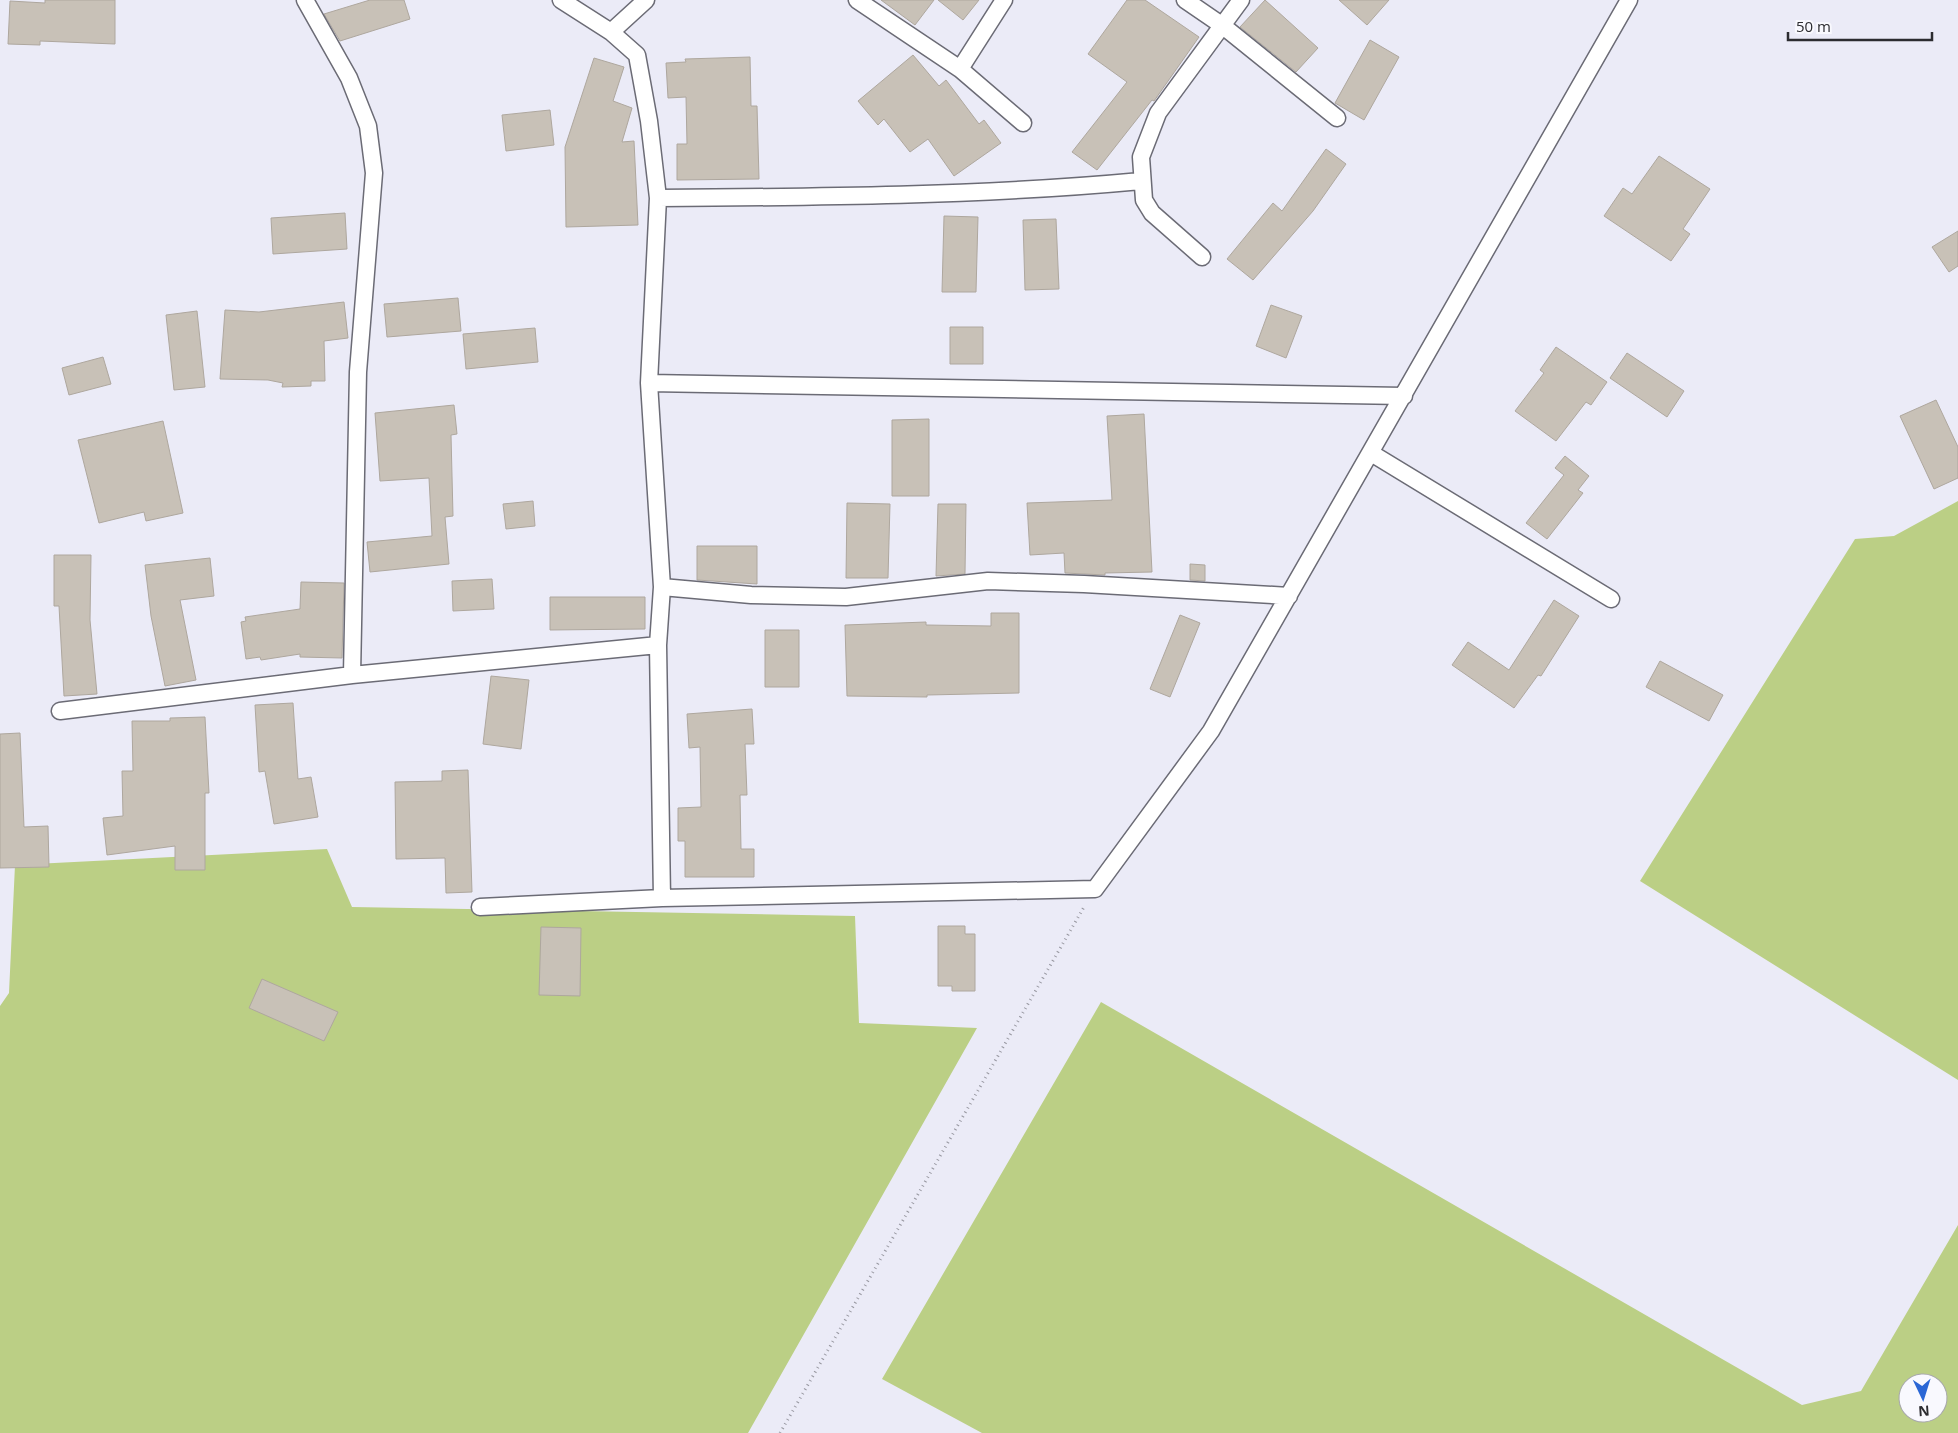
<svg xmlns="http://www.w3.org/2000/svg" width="1958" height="1433" viewBox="0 0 1958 1433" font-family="'Open Sans',sans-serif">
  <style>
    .green { fill: #bbcf85; fill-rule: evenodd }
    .building { fill: #c8c1b7; stroke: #aea79e }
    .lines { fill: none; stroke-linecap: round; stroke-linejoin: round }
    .street-casing { stroke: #6b6b75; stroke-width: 19 }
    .path { stroke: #9898a1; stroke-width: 3; stroke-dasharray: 1 4; stroke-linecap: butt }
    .street { stroke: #fff; stroke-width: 16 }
  </style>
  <rect width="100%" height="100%" fill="#ebebf7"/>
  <path class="green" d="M1958,501V1080L1640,881L1855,539L1894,536Z
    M327,849L352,907L855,916L859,1023L977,1028L748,1433H0V1006L9,993L15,865Z
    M1101,1002L1802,1405L1861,1391L1958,1225V1433H982L882,1379ZM1908,1383H1938V1413H1908Z"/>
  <path class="building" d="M45,0H115V44L40,41V45L8,44L10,1L45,3Z
    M370,0H404L410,19L340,41L324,14Z
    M881,0H934L915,25Z
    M938,0H979L963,20Z
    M1127,0H1145L1199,37L1154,101L1152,100L1097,170L1072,152L1127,82L1088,54Z
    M1265,0L1318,48L1296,72L1240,27Z
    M1339,0H1389L1367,25Z
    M1370,40L1399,57L1364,120L1335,103Z
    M913,55L939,86L946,80L979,124L984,120L1001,143L954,176L928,139L910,152L884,119L878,125L858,101Z
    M750,57L751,106H757L759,179L677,180V144H687L686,97L668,98L666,63L686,62L685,59Z
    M594,58L624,67L613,101L632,108L622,142L634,141L638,225L566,227L565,147Z
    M550,110L554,145L506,151L502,115Z
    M1326,149L1346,164L1313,211L1253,280L1227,259L1273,203L1282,211Z
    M1659,156L1710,189L1683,229L1690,234L1671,261L1604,216L1623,188L1632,194Z
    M345,213L347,249L273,254L271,218Z
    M944,216L978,217L976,292H942Z
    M1056,219L1059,289L1025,290L1023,220Z
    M1958,231V266L1949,272L1932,247Z
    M458,298L461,331L387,337L384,304Z
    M344,302L348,338L324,341L325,381H311V386L282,387L283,383L268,380L220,379L225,310L259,312Z
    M1271,305L1302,316L1286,358L1256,346Z
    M197,311L205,387L174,390L166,315Z
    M950,327H983V364H950Z
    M535,328L538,362L466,369L463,334Z
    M1556,347L1607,382L1591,405L1586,402L1556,441L1515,411L1544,373L1540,370Z
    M1627,353L1684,391L1667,417L1610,378Z
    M103,357L111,384L69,395L62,368Z
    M1936,400L1958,447V478L1934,489L1900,416Z
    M454,405L457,434L451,435L453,516L445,517L449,564L370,572L367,542L432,536L429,478L380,481L375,413Z
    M1144,414L1152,572L1105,573V575L1065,573L1064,553L1030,555L1027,503L1112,500L1107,416Z
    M929,419V496H892V420Z
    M163,421L183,513L146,521L144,512L99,523L78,440Z
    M1565,456L1589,476L1578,490L1583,493L1547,539L1526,523L1564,475L1555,468Z
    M533,501L535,526L506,529L503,504Z
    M847,503L890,504L888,578H846Z
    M938,504H966L965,574L936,576Z
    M697,546H757V584L697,580Z
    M54,555H91L90,620L97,694L64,696L59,606H54Z
    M210,558L214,596L180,600L196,680L165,686L151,616L145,565Z
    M1190,564L1205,565V581L1190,580Z
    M492,579L494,609L453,611L452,581Z
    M301,582L344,583L342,658L300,657V654L261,660L260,657L246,659L241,622L246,621L245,617L300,609Z
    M550,597H645V629L550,630Z
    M1554,600L1579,616L1541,676L1538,675L1514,708L1452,665L1468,642L1509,670Z
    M991,613H1019V693L927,695V697L847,696L845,625L926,622V625L991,626Z
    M1180,615L1200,623L1170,697L1150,689Z
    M765,630H799V687H765Z
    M1660,661L1723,695L1709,721L1646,687Z
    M491,676L529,680L521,749L483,744Z
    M293,703L298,779L311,777L318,817L274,824L265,771L259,772L255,705Z
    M752,709L754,744H745L747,795H740L741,849H754V877H685V841H678V808L701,807L700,747L689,748L687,714Z
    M205,717L209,793H205V870H175V846L107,855L103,818L123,816L122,771H133L132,721H170V718Z
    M20,733L24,827L48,826L49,867L0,868V734Z
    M468,770L472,892L446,893L445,858L396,859L395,782L442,781V771Z
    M938,926H965V934H975V991H952V986H938Z
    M541,927L581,928L580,996L539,995Z
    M262,979L338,1012L324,1041L249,1008Z"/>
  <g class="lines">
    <defs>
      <path id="street" d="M305,0L349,78L368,126L374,173L358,372L352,675
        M561,0L611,32L637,55L649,121L658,198L649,383L662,587L658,645L662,898
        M857,0L960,69L1023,123
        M1185,0L1223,26L1337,118
        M611,32L646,0
        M960,69L1004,0
        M658,198C819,197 981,196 1141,181
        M1202,257L1152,213L1144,200L1141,157L1158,113L1241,0
        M649,383L1404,396
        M1371,453L1611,599
        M662,587L751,595L846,597L988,581L1084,584L1289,596
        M60,711L352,675L658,645
        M480,907L662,898L1095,889L1211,731L1629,0"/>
    </defs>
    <use href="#street" class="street-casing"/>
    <path class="path" d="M780,1433L1084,907"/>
    <use href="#street" class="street"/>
  </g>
  <g transform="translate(1923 1398) rotate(176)"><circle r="24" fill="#f9f9fe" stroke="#a7a7ac"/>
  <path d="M0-4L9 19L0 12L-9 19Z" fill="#2b67d5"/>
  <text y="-8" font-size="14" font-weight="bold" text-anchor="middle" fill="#2c2c30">N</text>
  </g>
  <path d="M1788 32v8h144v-8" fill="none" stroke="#2c2c30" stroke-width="2.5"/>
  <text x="1796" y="32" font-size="15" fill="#2c2c30" stroke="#f9f9fe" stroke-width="4" paint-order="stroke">50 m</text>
</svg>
